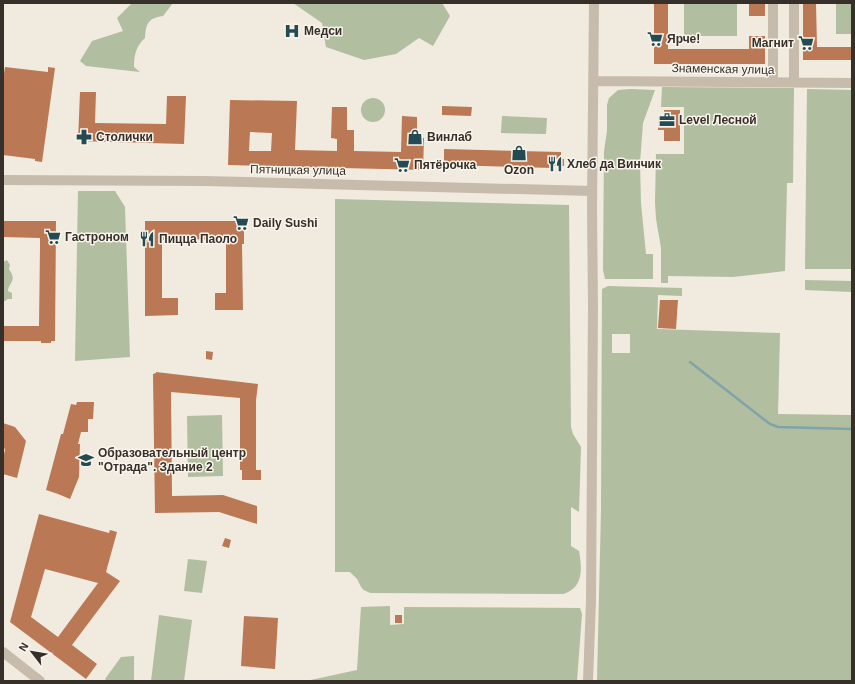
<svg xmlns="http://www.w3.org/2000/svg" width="855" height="684" viewBox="0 0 855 684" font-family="Arial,sans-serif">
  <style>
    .green { fill: #b1bea0; fill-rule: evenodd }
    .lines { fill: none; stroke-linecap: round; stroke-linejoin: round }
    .stream { stroke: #81a4aa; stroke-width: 2.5 }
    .building { fill: #ba7854; fill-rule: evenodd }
    .minor { stroke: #c7bbac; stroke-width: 10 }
    .labels { text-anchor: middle; stroke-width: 3; stroke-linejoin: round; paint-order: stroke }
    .poi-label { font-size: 12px; font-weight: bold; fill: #362f2a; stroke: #f8f4eb; text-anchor: start }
    .street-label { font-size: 12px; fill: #362f2a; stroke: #f8f4eb }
  </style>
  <rect width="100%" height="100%" fill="#f0eadf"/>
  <path class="green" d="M132,3H173L163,16C147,18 146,25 145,38C136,46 134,55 134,67L140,72L86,66L80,61L92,41L123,31L117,18Z
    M293,3H442L450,16L433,46L419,38L396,54L364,60L326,47L322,23Z
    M684,3H737V36H684Z
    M836,3H852V34H836Z
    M662,87L794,88L793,183H787L785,271L733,277L668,276V283H661V248L656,219L655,202L656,154H684V107H661Z
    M631,89L655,90L643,123L640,163L641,203L646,254H653V279H605L603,270L604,151L607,131V105L609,98L618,90Z
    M807,89L852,90V269H805Z
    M361 110a12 12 0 1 1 24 0a12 12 0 1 1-24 0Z
    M502,116L547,118L546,134L501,133Z
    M78,191H115L125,207L130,357L75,361Z
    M335,199L569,205L571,427L573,434L581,447L579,512L571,507V546L579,551C582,568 584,588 563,594L371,593C361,590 362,588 357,579C355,577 352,574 350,572H335Z
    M7,260L10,265L9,269C10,271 12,273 12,275C15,281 8,285 8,291L12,293V299H8L3,302V262Z
    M805,280L852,281V292L805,290Z
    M608,286L682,288V296L658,295L657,329L780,333L778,414L852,415V681H597L601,510L602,289ZM612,334H630V353H612Z
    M222,415L223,476L188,477L187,416Z
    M188,559L207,561L202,593L184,591Z
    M390,606V625L404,624V607L580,608L582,614L577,681H306L357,670L361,607Z
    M159,615L192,620L184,681H151Z
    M134,656V681H108L105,679L121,657Z"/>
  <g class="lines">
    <path class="stream" d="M690,362L770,424L778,427L852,429"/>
  </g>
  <path class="building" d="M654,3H668V49H749V36H765V64H654Z
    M749,3H765V16H749Z
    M803,3H816L817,47H852V60H803Z
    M5,67L48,72V67L55,68L42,162L35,161V159L3,155V80Z
    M80,92H96L95,123L166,124L167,96H186L184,144L78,141Z
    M230,100L297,101L295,150L337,151V139L331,138L332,107H347V130H354V151L401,152L402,116L417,117V138H424L423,170L228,165ZM250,132L272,133L271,151H249Z
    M442,106L472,107L471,116L442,115Z
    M664,110H680V141H664V130H658V115H664Z
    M444,149L561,152V159H564V166H553V168L444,165Z
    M3,221H56L55,341H51V343H41V341H3V326H39L40,249V238L3,237Z
    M145,221H244V244H242L243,310H215V293H226V239L162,240V298H178V315L145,316Z
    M660,300H678L676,329L658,328Z
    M206,351L213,352L212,360L206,359Z
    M156,372L258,384L256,400V470H261V480H242V470H240V398L171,392L172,496L223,495L257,506V524L219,512L155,513L153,374L156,373Z
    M77,402H94L93,419H88V432H81L78,444H80L79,477L70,499L58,494L46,490L61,434H63L71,404L76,405Z
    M3,423L15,427L26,441L17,478L3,474V458L5,450L3,445Z
    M39,514L109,533L110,530L117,532L106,572L120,581L72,645L97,664L86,679L10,622ZM45,569L98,583L58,637L31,617Z
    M225,538L231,540L229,548L222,546Z
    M395,615H402V623H395Z
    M244,616L278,618L275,669L241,666Z"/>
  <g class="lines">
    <path class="minor" d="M773,3V82
      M594,81L852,83
      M794,83V3
      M3,180L204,181L592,191
      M3,652L40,681
      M588,681L591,601L593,306L592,208L594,3"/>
  </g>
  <defs>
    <symbol id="hospital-bare" viewBox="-9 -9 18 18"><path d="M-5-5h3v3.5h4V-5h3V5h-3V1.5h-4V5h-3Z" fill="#244b53" stroke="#f8f4eb" stroke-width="2.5" paint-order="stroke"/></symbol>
    <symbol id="supermarket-bare" viewBox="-9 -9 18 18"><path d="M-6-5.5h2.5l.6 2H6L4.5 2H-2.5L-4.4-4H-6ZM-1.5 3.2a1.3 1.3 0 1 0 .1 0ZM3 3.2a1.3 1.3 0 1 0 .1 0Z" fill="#244b53" stroke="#f8f4eb" stroke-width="2.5" paint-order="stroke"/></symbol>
    <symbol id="office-bare" viewBox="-9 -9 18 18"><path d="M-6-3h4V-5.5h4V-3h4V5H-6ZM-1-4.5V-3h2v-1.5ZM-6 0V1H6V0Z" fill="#244b53" stroke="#f8f4eb" stroke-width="2.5" paint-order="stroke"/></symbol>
    <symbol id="pharmacy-bare" viewBox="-9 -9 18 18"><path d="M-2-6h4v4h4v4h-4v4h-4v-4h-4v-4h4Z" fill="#244b53" stroke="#f8f4eb" stroke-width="2.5" paint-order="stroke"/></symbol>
    <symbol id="shop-bare" viewBox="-9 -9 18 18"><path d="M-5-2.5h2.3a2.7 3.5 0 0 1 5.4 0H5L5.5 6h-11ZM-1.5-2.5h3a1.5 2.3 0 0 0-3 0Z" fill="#244b53" stroke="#f8f4eb" stroke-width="2.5" paint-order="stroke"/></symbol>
    <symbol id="restaurant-bare" viewBox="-9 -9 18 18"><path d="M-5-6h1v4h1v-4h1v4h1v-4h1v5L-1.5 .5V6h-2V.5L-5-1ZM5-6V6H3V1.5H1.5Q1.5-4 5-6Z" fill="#244b53" stroke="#f8f4eb" stroke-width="2.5" paint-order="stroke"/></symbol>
    <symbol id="school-bare" viewBox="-9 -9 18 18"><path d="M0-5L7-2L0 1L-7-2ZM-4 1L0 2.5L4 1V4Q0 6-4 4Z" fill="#244b53" stroke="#f8f4eb" stroke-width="2.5" paint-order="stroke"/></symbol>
  </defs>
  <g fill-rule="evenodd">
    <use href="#hospital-bare" x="281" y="20" width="22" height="22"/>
    <use href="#supermarket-bare" x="644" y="28" width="22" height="22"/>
    <use href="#supermarket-bare" x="795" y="32" width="22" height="22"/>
    <use href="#office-bare" x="656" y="109" width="22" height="22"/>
    <use href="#pharmacy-bare" x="73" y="126" width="22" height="22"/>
    <use href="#shop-bare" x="404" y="126" width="22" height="22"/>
    <use href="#shop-bare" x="508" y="142" width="22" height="22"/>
    <use href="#restaurant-bare" x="544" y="153" width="22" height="22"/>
    <use href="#supermarket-bare" x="391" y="154" width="22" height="22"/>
    <use href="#supermarket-bare" x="230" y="212" width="22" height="22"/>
    <use href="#supermarket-bare" x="42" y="226" width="22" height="22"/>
    <use href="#restaurant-bare" x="136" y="228" width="22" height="22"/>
    <use href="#school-bare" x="75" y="449" width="22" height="22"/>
  </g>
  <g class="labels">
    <g class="poi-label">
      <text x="304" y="35">Медси</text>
      <text x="667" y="43">Ярче!</text>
      <text x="794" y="47" text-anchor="end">Магнит</text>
      <text x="679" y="124">Level Лесной</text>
      <text x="96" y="141">Столички</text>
      <text x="427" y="141">Винлаб</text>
      <text x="567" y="168">Хлеб да Винчик</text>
      <text x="414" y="169">Пятёрочка</text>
      <text x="519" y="174" text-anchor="middle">Ozon</text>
      <text x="253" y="227">Daily Sushi</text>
      <text x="65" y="241">Гастроном</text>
      <text x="159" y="243">Пицца Паоло</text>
      <text x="98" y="457">Образовательный центр<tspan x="98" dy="14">"Отрада". Здание 2</tspan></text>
    </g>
    <g class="street-label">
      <text transform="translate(723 69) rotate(1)" y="4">Знаменская улица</text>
      <text transform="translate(298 170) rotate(1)" y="4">Пятницкая улица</text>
    </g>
  </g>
  <rect width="855" height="684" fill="none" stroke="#362f2a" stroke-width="8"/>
  <g transform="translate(32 652) rotate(301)" stroke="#f8f4eb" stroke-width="3" paint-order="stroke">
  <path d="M0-3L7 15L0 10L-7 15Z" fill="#362f2a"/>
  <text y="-6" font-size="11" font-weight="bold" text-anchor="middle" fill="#362f2a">N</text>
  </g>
</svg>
